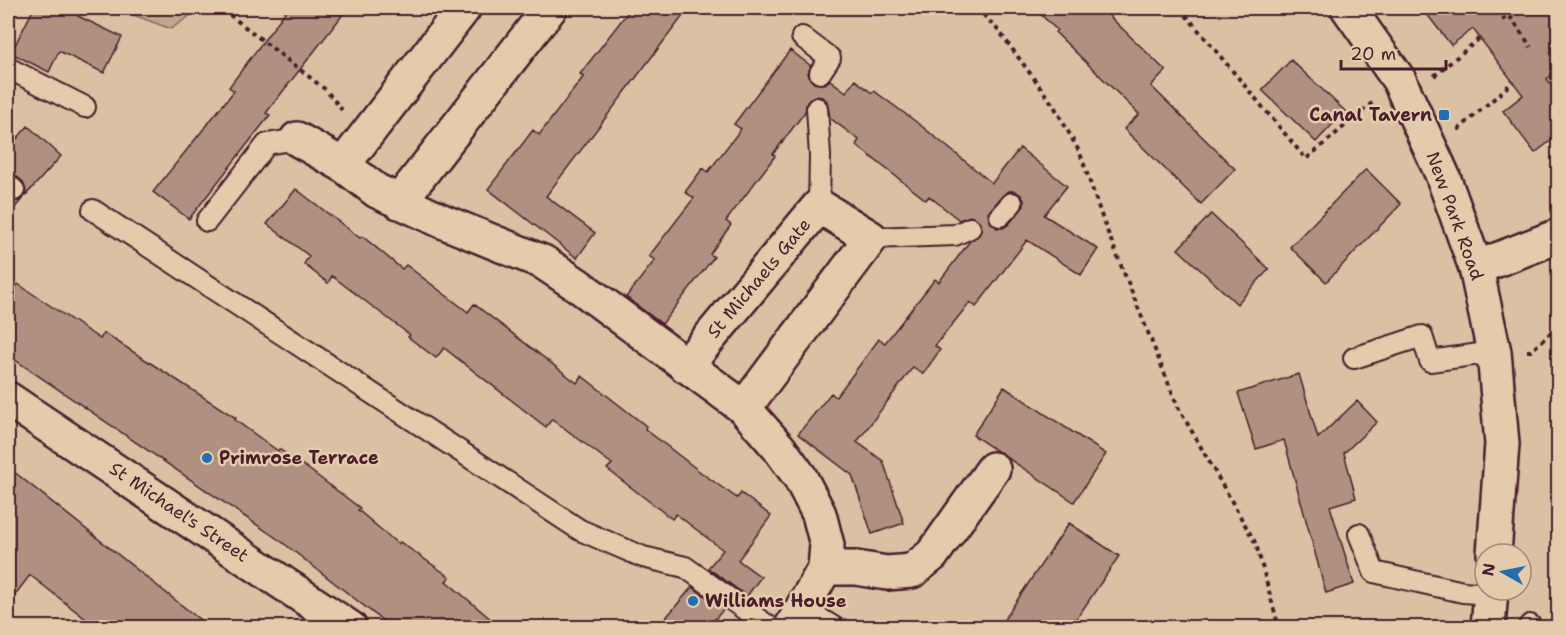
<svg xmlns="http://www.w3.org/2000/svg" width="1566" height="635" viewBox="0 0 1566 635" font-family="'Shantell Sans',sans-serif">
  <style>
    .green { fill: #c3a690; stroke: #86625e; stroke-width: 1.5 }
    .building { fill: #b09181; stroke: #4a1f2b; stroke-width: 1.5; fill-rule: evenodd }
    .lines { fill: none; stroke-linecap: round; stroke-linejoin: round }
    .lane-casing { stroke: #4a1f2b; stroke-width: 24 }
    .street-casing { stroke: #4a1f2b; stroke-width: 38 }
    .secondary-casing { stroke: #4a1f2b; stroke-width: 38 }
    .primary-casing { stroke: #4a1f2b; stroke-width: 38 }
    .path { stroke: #4a1f2b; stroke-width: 4; stroke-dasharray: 4.5 4.5; stroke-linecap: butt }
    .lane { stroke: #e4cbac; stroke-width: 20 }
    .street { stroke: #e4cbac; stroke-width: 33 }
    .secondary { stroke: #e4cbac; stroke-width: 33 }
    .primary { stroke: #e4cbac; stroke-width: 33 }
    .poi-dot { fill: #1f6fb2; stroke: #e4cbac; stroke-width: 2 }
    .labels { text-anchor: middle; stroke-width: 5; stroke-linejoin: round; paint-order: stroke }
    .poi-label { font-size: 18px; font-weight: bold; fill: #4a1f2b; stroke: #e4cbac; text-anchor: start }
    .street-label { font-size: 18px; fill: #4a1f2b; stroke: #e4cbac }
  </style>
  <rect width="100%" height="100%" fill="#dbc1a4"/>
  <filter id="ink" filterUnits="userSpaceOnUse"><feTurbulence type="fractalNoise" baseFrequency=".0167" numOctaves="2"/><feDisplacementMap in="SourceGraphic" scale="12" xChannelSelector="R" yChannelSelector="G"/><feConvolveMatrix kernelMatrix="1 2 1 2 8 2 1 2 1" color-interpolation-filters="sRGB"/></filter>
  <g filter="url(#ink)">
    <path class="green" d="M115,8H201L171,29Z"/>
    <path class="building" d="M34,8H81L78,16L122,37L104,73L59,51L49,72L11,53Z
      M288,8H348L266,113L270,115L189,219L153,192L234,91L229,87Z
      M631,8H689L546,196L595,233L577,258L488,189L533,130L539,135L584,76L580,74Z
      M1034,8H1101L1166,71L1151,86L1235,169L1201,204L1124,129L1139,114L1055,32L1057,30Z
      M1422,8H1558V70L1547,79L1558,95V135L1535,153L1503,111L1523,95L1473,29L1451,45Z
      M790,50L811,66L808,73L810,79L814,83L825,84L830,80L846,92L855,80L872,93L874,91L919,124L992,183L1020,148L1067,186L1044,215L1098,249L1081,275L1027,240L976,307L970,302L935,346L940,350L923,374L913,367L857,442L883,461L904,523L872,534L852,475L798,434L831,393L836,397L879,339L885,343L935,279L939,282L970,241L979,235L982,228L977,219L970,216L959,220L929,196L926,200L856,145L859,140L830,118L827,101L822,97L816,96L807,102L805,112L773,154L775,156L726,221L731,225L710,254L714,257L662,324L626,297L655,260L649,256L694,198L685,192L703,168L708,172L741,129L734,124ZM1009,191H1015L1021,195L1024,200V206L1008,225L1003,228H997L989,220L988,213L1003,195Z
      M1291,60L1345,111L1316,142L1262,90Z
      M28,126L61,156L8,215V200L19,201L24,197L26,191L22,181L15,175L8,173V149Z
      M1366,169L1401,204L1326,282L1290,247Z
      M296,189L360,238L362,236L402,269L406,265L468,312L474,304L577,383L582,376L646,426L645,429L703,474L737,498L741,493L771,516L738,560L761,577L747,596L708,568L723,550L676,514L672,519L650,502L607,469L612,464L552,419L546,427L444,348L436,358L408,337L410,335L332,276L328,283L304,264L309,256L267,224Z
      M1211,214L1269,269L1237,304L1178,249Z
      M18,284L100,339L104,333L236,418L235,420L278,451L279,449L307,468L360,508L358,510L398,544L400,542L450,577L446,581L500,627H391L282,542L8,355V300Z
      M1299,374L1318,438L1357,401L1377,422L1344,453L1356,498L1330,506L1354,584L1326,593L1284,440L1256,449L1238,393Z
      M1004,387L1106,454L1074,502L973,435Z
      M8,467L209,627H96L30,575L8,604Z
      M1069,523L1119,556L1071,627H999Z
      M692,587L724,609L708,627H658Z"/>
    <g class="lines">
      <defs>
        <path id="lane" d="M802,37L830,58L820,73
          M8,68L85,107
          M817,108L820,156L819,206
          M8,185L14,190
          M93,210L580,530L643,557L685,567L771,628
          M1000,216L1012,203
          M207,221L267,144L297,139
          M871,238L955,235L970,228
          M1354,358L1422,336L1430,361L1494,352
          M1359,534L1374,572L1463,592L1491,594
          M803,608L835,628
          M1528,628L1530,625"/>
        <path id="street" d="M297,139L343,165L377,191L442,221L543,262L579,286L744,408L779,448L800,477L819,514L827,545L825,568L791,628
          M343,165L464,8
          M399,202L550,8
          M1476,268L1558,236
          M686,366L819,206L871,238L744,408
          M825,568H856L887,573L912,571L932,555L993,469"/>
        <path id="secondary" d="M1348,8L1399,80L1442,174L1476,268L1494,352L1502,444L1494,554
          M1488,628L1491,590"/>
        <path id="primary" d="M8,399L350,628"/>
      </defs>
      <use href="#lane" class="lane-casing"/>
      <use href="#street" class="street-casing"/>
      <use href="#secondary" class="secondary-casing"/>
      <use href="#primary" class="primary-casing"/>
      <path class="path" d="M228,8L226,12L326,90L342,110
        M977,8L999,31L1054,106L1080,153L1104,223L1178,407L1256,544L1279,628
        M1180,8L1306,159L1373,102
        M1512,8L1509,15L1531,47
        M1502,20L1509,15
        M1557,71L1558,72
        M1434,76L1480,38
        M1458,130L1513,82
        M1527,351H1531L1558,326"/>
      <use href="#lane" class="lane"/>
      <use href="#street" class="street"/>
      <use href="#secondary" class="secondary"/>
      <use href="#primary" class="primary"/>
    </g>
  </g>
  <g class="poi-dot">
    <rect x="1438" y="109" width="12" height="12" rx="3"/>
    <circle cx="207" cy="458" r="6"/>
    <circle cx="693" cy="601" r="6"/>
  </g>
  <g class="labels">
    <g class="poi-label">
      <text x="1432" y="121" text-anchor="end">Canal Tavern</text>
      <text x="219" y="464">Primrose Terrace</text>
      <text x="705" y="607">Williams House</text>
    </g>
    <g class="street-label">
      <text transform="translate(1455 216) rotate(70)" y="6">New Park Road</text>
      <text transform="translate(759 278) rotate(-50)" y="6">St Michaels Gate</text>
      <text transform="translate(179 512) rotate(34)" y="6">St Michael's Street</text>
    </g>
  </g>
  <rect width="1566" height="635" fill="none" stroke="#e4cbac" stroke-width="30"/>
  <rect x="15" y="15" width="1536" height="605" fill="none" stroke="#4a1f2b" stroke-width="2" filter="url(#ink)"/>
  <g transform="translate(1503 572) rotate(279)"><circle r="28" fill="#e4cbac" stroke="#a68678" stroke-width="1.5"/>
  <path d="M0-4.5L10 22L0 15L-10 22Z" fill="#1f6fb2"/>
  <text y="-9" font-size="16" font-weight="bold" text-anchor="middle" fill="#4a1f2b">N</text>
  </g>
  <path d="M1341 60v9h105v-9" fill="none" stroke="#4a1f2b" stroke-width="3"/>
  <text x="1350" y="60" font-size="18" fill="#4a1f2b" stroke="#e4cbac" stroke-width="4.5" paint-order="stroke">20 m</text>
</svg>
